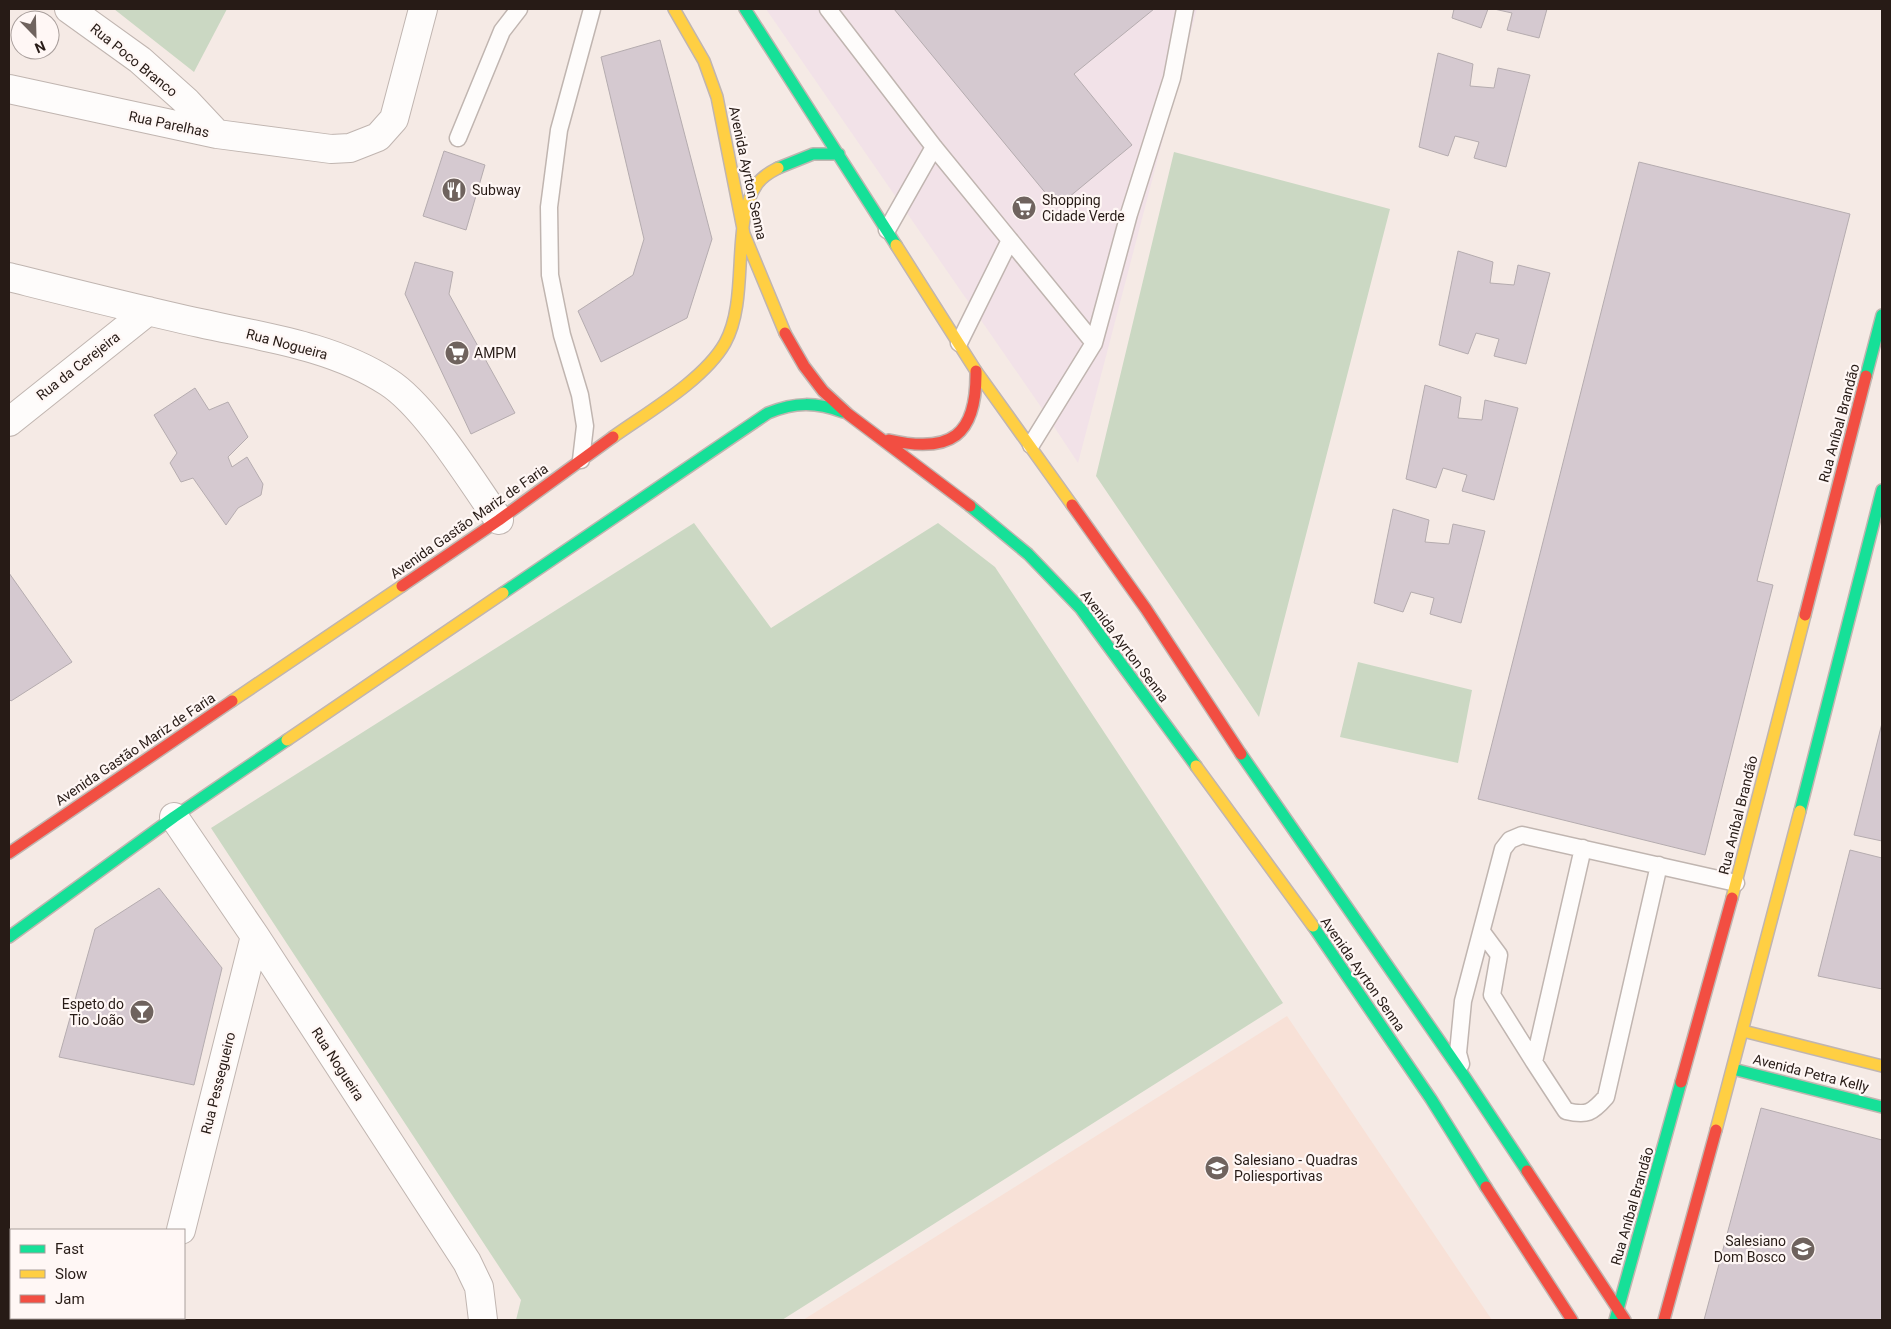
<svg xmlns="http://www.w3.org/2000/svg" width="1891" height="1329" viewBox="0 0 1891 1329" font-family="Roboto,sans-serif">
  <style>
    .commercial { fill: #f2e2e8 }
    .built { fill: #f8e1d7 }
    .green { fill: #cbd8c3 }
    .building { fill: #d5c9d0; stroke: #b5acaf }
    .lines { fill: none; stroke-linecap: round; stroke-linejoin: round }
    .lane-casing { stroke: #c0b5b0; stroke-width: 19 }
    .street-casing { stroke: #c0b5b0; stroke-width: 30 }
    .fast-casing { stroke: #c0b5b0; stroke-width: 14 }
    .slow-casing { stroke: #c0b5b0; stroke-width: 14 }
    .jam-casing { stroke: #c0b5b0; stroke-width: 14 }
    .lane { stroke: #fefcfb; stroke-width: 16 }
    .street { stroke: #fefcfb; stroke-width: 28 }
    .fast { stroke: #16e098; stroke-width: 11 }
    .slow { stroke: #ffcf43; stroke-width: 11 }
    .jam { stroke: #f24e42; stroke-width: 11 }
    .labels { text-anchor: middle; stroke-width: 4.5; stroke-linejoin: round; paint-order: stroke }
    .street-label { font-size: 14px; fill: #271b16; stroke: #fff7f5 }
    .poi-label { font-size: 14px; fill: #271b16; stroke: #fff7f5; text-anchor: start }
  </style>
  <rect width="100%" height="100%" fill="#f5eae5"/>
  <path class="commercial" d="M766,9H1197L1078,463L1041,407Z"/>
  <path class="built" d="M1287,1016L1492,1320H803Z"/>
  <path class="green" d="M114,9H227L194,72Z
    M1174,152L1390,209L1259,717L1096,476Z
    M694,523L771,628L938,523L995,567L1283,1003L782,1320H516L521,1300L211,828Z
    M1358,662L1472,690L1458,763L1340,737Z"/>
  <path class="building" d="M894,9H1154L1074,74L1132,145L1057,207Z
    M1454,9H1488L1481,28L1452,18Z
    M1494,9H1547L1539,38L1507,30L1512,13Z
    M660,40L712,239L687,318L601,362L578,311L633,275L644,239L601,57Z
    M1438,53L1473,64L1470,86L1494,88L1498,68L1530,75L1506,167L1474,158L1479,142L1455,136L1448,156L1419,147Z
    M444,151L485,165L466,230L423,216Z
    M1639,162L1850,214L1757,581L1773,585L1705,855L1478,799Z
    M1458,251L1493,262L1490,283L1514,285L1518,265L1550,273L1526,364L1494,356L1499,339L1476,333L1468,354L1439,345Z
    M415,262L453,272L449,294L515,413L471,434L405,294Z
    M1425,385L1461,397L1458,418L1482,420L1485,400L1518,408L1494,500L1462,491L1467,475L1443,468L1436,488L1406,479Z
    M195,388L209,410L228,402L248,437L228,457L232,467L247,457L263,484L261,495L238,508L226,525L193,478L181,482L170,463L177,453L154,415Z
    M1393,509L1429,520L1425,542L1449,544L1453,524L1485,531L1461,623L1430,614L1434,598L1411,592L1403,612L1374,603Z
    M9,573L72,662L11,701L9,699Z
    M1882,723V841L1854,835Z
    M1850,850L1882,858V989L1818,976Z
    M159,888L222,968L194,1085L59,1057L95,929Z
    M1761,1108L1882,1140V1320H1704Z"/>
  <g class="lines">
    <defs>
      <path id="lane" d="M828,9L934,147L1094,343
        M458,138L502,31L519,9
        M887,230L934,147
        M959,343L1010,240
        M1031,445L1094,343L1129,214L1172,78L1185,9
        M581,460L585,426L580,395L562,335L550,275L549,207L559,130L592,9
        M1583,848L1534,1062L1566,1111C1587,1116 1592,1113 1606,1097L1659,865
        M1482,932L1499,955L1492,995L1534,1062
        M1461,1064L1458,1053L1463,1001L1503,849L1510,840L1522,835L1736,883"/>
      <path id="street" d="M69,9L140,60L187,102L217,134
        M9,89L217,134L331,149L350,148L378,137L394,119L423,9
        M9,277C73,293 136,309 200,323C263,337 333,346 388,382C427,407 471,481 499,520
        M9,422L148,311
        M174,817L255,936L467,1262L479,1287L483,1320
        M181,1230L255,936
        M158,1320L159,1318"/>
      <path id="fast" d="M745,9L896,245
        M778,168L813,154H839
        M1866,376L1882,315
        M970,506L1028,554L1081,609L1196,766
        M503,593L768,413C795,402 816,402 843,412
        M1241,754L1464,1076L1527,1171
        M1800,811L1882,490
        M1313,926L1431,1099L1486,1187
        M9,937L174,817L287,740
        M1733,1069L1882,1107
        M1615,1320L1681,1082"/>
      <path id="slow" d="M674,9L704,61L717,97L744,234L785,333
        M896,245L976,371L1072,505
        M613,437C648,412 704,380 725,343C750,298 730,223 757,184C762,177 770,172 778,168
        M232,701L402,586
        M287,740L503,593
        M1196,766L1313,926
        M1732,898L1805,615
        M1743,1031L1882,1066
        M1716,1130L1800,811"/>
      <path id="jam" d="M785,333L804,366L823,391L848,414L970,506
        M889,440C951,454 977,436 976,371
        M1072,505L1146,609L1241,754
        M402,586L499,520L613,437
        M1805,615L1866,376
        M9,853L232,701
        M1681,1082L1732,898
        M1527,1171L1625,1320
        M1486,1187L1572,1320
        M1664,1320L1716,1130"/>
    </defs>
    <use href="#lane" class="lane-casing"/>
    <use href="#street" class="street-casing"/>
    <use href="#fast" class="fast-casing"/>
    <use href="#slow" class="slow-casing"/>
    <use href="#jam" class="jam-casing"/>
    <use href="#lane" class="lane"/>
    <use href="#street" class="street"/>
    <use href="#fast" class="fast"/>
    <use href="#slow" class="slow"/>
    <use href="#jam" class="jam"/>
  </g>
  <defs>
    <symbol id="restaurant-disc" viewBox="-11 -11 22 22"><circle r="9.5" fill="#6f635e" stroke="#fff7f5"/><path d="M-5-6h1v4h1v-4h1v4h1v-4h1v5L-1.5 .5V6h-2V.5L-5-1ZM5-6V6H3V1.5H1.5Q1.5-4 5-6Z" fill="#fff"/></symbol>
    <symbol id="supermarket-disc" viewBox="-11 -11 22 22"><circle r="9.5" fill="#6f635e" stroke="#fff7f5"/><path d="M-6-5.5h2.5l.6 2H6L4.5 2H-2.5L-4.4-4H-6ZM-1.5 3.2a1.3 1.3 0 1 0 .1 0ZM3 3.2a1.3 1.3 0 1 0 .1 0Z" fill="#fff"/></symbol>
    <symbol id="bar-disc" viewBox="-11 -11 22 22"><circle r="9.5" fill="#6f635e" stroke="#fff7f5"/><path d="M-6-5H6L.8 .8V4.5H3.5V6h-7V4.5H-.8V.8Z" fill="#fff"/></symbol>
    <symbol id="school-disc" viewBox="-11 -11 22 22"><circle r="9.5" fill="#6f635e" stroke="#fff7f5"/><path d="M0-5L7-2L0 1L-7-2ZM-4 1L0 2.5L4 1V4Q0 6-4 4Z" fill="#fff"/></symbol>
  </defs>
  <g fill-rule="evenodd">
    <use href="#restaurant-disc" x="440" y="176" width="28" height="28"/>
    <use href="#supermarket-disc" x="1010" y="194" width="28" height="28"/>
    <use href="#supermarket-disc" x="443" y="339" width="28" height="28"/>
    <use href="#bar-disc" x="128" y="998" width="28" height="28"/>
    <use href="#school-disc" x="1203" y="1154" width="28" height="28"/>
    <use href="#school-disc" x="1789" y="1235" width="28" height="28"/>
  </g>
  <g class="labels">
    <g class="street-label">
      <text transform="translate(134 60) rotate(39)" y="5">Rua Poco Branco</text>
      <text transform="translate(169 124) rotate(12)" y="5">Rua Parelhas</text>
      <text transform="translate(748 173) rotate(78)" y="5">Avenida Ayrton Senna</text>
      <text transform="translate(287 344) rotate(15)" y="5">Rua Nogueira</text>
      <text transform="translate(78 366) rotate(-38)" y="5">Rua da Cerejeira</text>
      <text transform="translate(1839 423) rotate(-75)" y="5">Rua Aníbal Brandão</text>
      <text transform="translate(469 521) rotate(-35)" y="5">Avenida Gastão Mariz de Faria</text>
      <text transform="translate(1125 646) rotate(53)" y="5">Avenida Ayrton Senna</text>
      <text transform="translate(135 749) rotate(-34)" y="5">Avenida Gastão Mariz de Faria</text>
      <text transform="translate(1738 815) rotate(-76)" y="5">Rua Aníbal Brandão</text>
      <text transform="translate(1363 974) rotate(55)" y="5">Avenida Ayrton Senna</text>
      <text transform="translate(338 1064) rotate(57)" y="5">Rua Nogueira</text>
      <text transform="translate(1811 1073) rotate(14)" y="5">Avenida Petra Kelly</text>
      <text transform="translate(218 1083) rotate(-76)" y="5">Rua Pessegueiro</text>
      <text transform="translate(1632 1206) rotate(-74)" y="5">Rua Aníbal Brandão</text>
    </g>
    <g class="poi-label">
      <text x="472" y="195">Subway</text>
      <text x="1042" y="205">Shopping<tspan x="1042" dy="16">Cidade Verde</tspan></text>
      <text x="474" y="358">AMPM</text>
      <text x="124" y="1009" text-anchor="end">Espeto do<tspan x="124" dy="16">Tio João</tspan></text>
      <text x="1234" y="1165">Salesiano - Quadras<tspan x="1234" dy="16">Poliesportivas</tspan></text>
      <text x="1786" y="1246" text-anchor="end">Salesiano<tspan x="1786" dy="16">Dom Bosco</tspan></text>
    </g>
  </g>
  <rect width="1891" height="1329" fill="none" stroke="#271b16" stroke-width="20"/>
  <rect x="10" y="1229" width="175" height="90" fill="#fff7f5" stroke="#a99f9c"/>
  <rect x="20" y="1245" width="25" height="8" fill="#16e098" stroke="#a99f9c"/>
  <text x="55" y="1254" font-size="15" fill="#271b16">Fast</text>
  <rect x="20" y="1270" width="25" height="8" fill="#ffcf43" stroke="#a99f9c"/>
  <text x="55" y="1279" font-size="15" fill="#271b16">Slow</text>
  <rect x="20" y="1295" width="25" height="8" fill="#f24e42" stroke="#a99f9c"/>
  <text x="55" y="1304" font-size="15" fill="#271b16">Jam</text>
  <g transform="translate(35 35) rotate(157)"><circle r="24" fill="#fff7f5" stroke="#a99f9c"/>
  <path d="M0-4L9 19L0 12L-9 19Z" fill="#6f635e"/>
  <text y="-8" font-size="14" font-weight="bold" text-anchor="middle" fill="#271b16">N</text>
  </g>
</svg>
